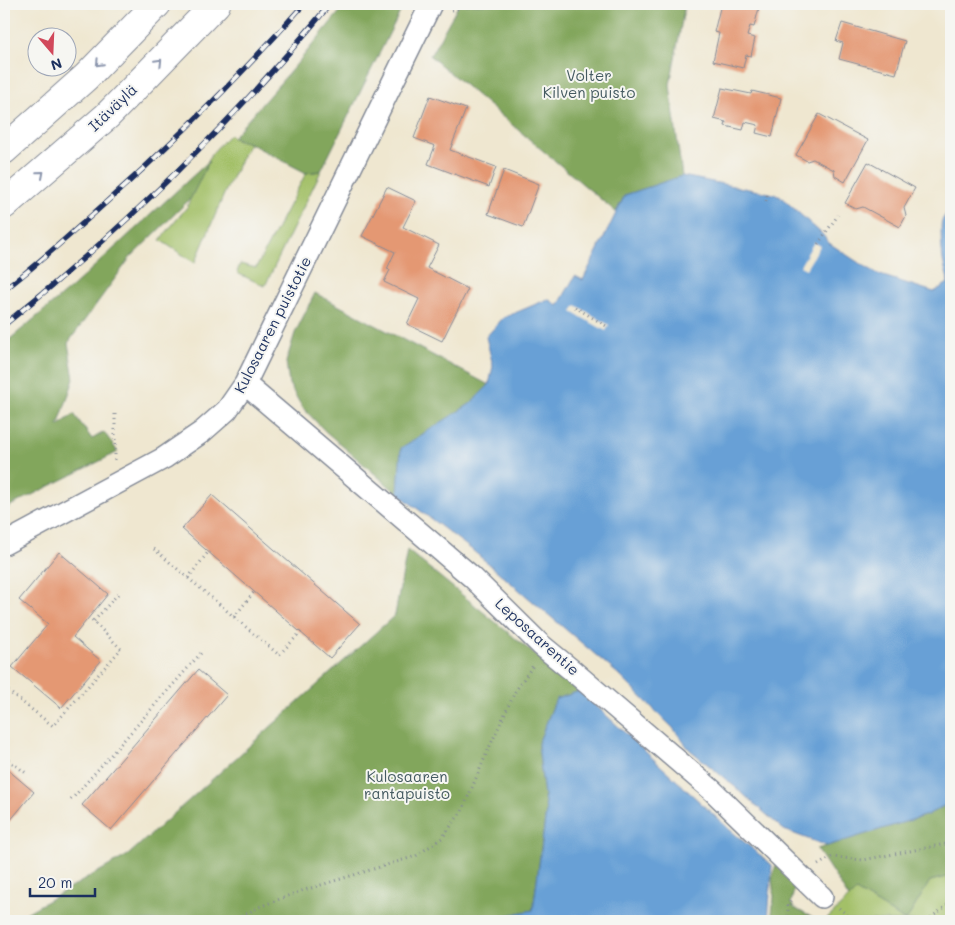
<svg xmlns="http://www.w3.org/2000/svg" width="955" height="925" viewBox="0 0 955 925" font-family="Mali,sans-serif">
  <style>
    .green { fill: #a3c067; stroke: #5f7862 }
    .forest { fill: #82a65c; stroke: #4e6a5d }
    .water { fill: #67a0d6; stroke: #41689a }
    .pier { fill: #efe7d0 }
    .building { fill: #e49873 }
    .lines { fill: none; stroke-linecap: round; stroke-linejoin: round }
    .minor-casing { stroke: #858b97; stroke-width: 24 }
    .highway-casing { stroke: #858b97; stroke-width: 30 }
    .path { stroke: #858b97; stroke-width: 3; stroke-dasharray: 1 4; stroke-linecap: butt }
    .minor { stroke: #fff; stroke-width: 21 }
    .highway { stroke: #fff; stroke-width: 28 }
    .rail-casing { stroke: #1b2f5e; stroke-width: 5.5 }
    .rail { stroke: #f6f6f2; stroke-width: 4; stroke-dasharray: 11; stroke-linecap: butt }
    .oneway { stroke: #8d97ae }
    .labels { text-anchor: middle; stroke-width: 4; stroke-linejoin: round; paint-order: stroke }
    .park-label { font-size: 15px; fill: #445a61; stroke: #f6f6f2 }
    .street-label { font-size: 15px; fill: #1b2f5e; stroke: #f6f6f2 }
  </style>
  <rect width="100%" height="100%" fill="#f6f6f2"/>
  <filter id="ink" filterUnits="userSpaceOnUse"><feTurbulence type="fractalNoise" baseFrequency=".02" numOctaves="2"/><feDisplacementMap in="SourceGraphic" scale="10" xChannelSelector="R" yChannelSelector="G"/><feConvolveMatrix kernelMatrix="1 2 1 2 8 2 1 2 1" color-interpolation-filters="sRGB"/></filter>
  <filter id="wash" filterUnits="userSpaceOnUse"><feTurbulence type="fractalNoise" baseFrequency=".0096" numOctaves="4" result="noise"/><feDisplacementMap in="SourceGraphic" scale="20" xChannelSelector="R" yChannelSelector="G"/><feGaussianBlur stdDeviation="1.12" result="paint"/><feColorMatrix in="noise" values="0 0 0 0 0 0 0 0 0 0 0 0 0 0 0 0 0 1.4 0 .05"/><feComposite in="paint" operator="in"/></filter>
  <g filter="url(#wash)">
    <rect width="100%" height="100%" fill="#efe7d0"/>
    <path class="green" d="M229,135L249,143L225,192L195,263L160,240L187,207L198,180L212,153Z
      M321,171L265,286L239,274L237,272L240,264L256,268L306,173Z
      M951,876V921H906L930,881Z
      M856,891L906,921H825Z"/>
    <path class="forest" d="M346,4H404L321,171L306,173L249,143L232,138L295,66Z
      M459,4H685L670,85L682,176L625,195L616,212L430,56Z
      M209,161L191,198L130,258L68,343L74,379L58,426L74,414L92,439L104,432L118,452L4,509V344L72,287Z
      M315,293L489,385L470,404L401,448L398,494L325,431L302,407L289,384L286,362L295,333Z
      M407,550L580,691L556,699L538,744L546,812L533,910L480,921H12L128,855L395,615Z
      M951,802V876L930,881L906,921L856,891L849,898L817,849L927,815Z
      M776,865L796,881L791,903L794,908L819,921H771L774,897L772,879Z"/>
    <path class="water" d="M682,176L779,195L822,234L829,243L856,261L880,275L934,292L948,283C948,275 944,268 943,260C942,255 940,224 942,221C944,216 948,212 951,208V802L927,815L827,846L784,830L734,786L689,749L673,728L617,673L471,549L398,494L401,448L470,404L489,385L493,366L486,337L503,318L548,299L558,306L575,276L583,280L625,195Z
      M580,691L730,830L772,865L768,921H480L533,910L546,812L538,744L556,699Z"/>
    <path class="pier" d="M814,242L820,246L806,269L800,266Z
      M576,305L609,325L606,331L572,312Z"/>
    <g id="blocks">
      <path class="building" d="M721,4H740L759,8L754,27L750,26L747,36L755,38L751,56L746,55L743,68L713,61L719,33L714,32Z
        M842,23L905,41L896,74L839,59L843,43L836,41Z
        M722,88L751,94L752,91L781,98L772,137L756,133L758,125L745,122L743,130L725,126L726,122L714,119Z
        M430,96L466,109L450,150L496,167L489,187L428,164L435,146L414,138Z
        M819,114L868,140L845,182L835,176L834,170L813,159L807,161L796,155Z
        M868,162L915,188L904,208L906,216L900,227L863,207L856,209L845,203Z
        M504,170L539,184L523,227L488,214Z
        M387,187L416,201L403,227L439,245L427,268L468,289L442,341L407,324L419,299L384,282L390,270L387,269L395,252L362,236Z
        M212,495L360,624L330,658L182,529Z
        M59,552L108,594L73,637L101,661L61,708L12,667L48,624L19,600Z
        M198,670L227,695L111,830L82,805Z
        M7,769L34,792L4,828V773Z"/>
    </g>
  </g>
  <g filter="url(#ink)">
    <use href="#blocks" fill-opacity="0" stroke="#858b97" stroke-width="1"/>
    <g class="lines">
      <defs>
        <path id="minor" d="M245,384L472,577L541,645L574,672L713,791L822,897
          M4,544L164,458L202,432L227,410L245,384L431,4"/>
        <path id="highway" d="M4,150L86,77L157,4
          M4,205L107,116L216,4"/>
      </defs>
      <use href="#minor" class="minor-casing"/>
      <use href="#highway" class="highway-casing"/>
      <path class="path" d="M452,10L484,4
        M766,201L768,192
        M818,244L838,215
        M575,307L608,327
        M115,460V412
        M154,549L279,655L301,632
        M188,578L209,551
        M234,617L254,592
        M94,621L118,594
        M4,688L53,726L121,649L89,617
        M4,757L26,773
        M71,800L201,653
        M818,865L832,857L863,860L951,843
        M839,908L854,921
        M233,921L259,907L298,892L416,856L442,838L462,811L489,748L515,692L534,664
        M788,921V905L792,897
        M927,921L951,902"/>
      <use href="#minor" class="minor"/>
      <use href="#highway" class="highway"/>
      <defs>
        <path id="rail" d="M4,290C38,264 70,235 102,206C173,143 241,76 304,4
          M4,325C124,229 233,122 330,4"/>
      </defs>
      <use href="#rail" class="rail-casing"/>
      <use href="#rail" class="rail"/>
    </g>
    <defs><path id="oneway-chevron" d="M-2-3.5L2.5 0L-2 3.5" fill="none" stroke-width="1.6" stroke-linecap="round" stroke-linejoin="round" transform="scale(1.25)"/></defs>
    <g class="oneway">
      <use href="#oneway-chevron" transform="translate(159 62) rotate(-46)"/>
      <use href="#oneway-chevron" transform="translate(99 63) rotate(134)"/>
      <use href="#oneway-chevron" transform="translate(41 174) rotate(-41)"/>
    </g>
  </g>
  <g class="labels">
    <g class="park-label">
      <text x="589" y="81">Volter<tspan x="589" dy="17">Kilven puisto</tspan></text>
      <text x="407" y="782">Kulosaaren<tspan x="407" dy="17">rantapuisto</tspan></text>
    </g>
    <g class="street-label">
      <text transform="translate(113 108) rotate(-44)" y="5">Itäväylä</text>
      <text transform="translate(273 325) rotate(-63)" y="5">Kulosaaren puistotie</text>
      <text transform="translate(537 637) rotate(42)" y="5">Leposaarentie</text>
    </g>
  </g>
  <rect width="955" height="925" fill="none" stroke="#f6f6f2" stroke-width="20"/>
  <g transform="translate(52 52) rotate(161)"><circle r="24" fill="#f6f6f2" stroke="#9ea6b7"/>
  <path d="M0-4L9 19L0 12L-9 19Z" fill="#d1495b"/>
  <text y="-8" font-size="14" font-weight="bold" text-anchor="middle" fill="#1b2f5e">N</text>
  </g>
  <path d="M30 888v8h65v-8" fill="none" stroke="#1b2f5e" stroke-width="2.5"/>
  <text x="38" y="888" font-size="15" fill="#1b2f5e" stroke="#f6f6f2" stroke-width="4" paint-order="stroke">20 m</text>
</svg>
